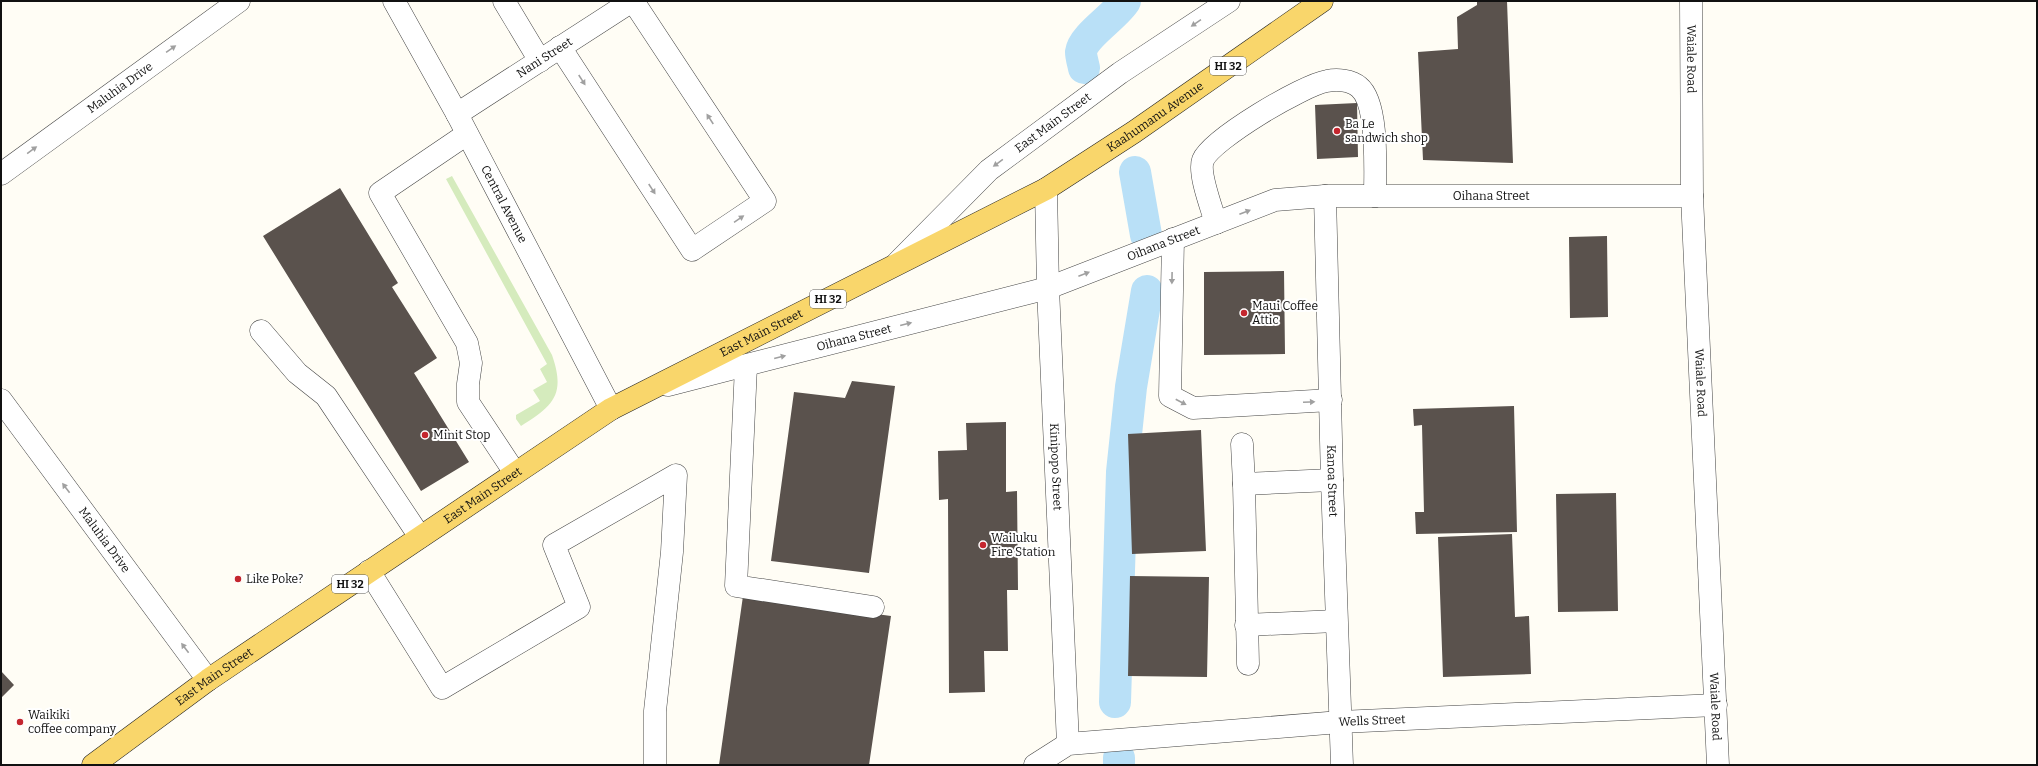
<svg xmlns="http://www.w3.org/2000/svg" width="2038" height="766" viewBox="0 0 2038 766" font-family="Bitter,serif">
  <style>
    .green { fill: #d5ebbd }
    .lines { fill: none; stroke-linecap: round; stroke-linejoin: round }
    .canal { stroke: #b9e0f7; stroke-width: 32 }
    .building { fill: #5a524d }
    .minor-casing { stroke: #444; stroke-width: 23 }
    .major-casing { stroke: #222; stroke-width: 23 }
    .minor { stroke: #fff; stroke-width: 22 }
    .major { stroke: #f9d66b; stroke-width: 22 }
    .oneway { fill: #a0a0a0 }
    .poi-dot { fill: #c4262e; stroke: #fff; stroke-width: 1.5 }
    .labels { text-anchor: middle; stroke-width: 4; stroke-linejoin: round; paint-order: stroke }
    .shield { fill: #fff; stroke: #585858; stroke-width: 1 }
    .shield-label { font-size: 11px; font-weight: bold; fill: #111 }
    .street-label { font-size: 12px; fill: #111; stroke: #fff }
    .poi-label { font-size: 12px; fill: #111; stroke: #fff; text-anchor: start }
  </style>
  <rect width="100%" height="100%" fill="#fffdf5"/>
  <path class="green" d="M452,176L552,355C566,395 553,406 521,426L516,419V415L540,401L533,390L547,382L540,369L547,364L446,179Z"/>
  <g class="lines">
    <path class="canal" d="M1084,68C1083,63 1081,57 1081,52C1083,36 1116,16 1125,1
      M1135,172L1146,235
      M1115,702L1122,472L1131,387L1147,291
      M1119,758V765"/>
  </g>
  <path class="building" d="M1477,1H1507L1513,163L1423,160L1418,52L1458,49L1457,17L1477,5Z
    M1357,103L1358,157L1317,159L1315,105Z
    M340,188L398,283L392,287L437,358L414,373L469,462L421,491L263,236Z
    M1607,236L1608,317L1570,318L1569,237Z
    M1284,271L1285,354L1204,355V272Z
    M852,381L895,386L869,573L771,561L794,392L845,398Z
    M1514,406L1517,532L1416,534L1415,512H1424L1422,425L1414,426L1413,409Z
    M1006,422V492L1017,491L1018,590H1007L1008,651H984L985,692L949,693L948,499L939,500L938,451L967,450L966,423Z
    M1201,430L1206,551L1132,554L1128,434Z
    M1616,493L1618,611L1558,612L1556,494Z
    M1512,534L1515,617L1529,616L1531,674L1443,677L1438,537Z
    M1130,576L1209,577L1207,677L1128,676Z
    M743,596L891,616L869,765H719Z
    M1,671L14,685L1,698Z"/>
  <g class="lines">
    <defs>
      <g id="minor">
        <path id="s1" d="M394,1L457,114L611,409"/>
        <path d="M504,1L540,61"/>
        <path id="s2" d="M1691,1L1692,196L1718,765"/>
        <path d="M560,47L692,250L765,201L633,1"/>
        <path id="s3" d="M457,114L632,1"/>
        <path d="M467,134L380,193L467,343L471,363L468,384V402L515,473"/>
        <path id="s4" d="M1,174L239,1"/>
        <path id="s5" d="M1046,189L1048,288L1068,744"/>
        <path id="s6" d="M1325,196L1332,480L1342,765"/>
        <path d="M1216,223C1212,209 1198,173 1203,160C1212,139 1303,85 1327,81C1337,79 1351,80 1359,87C1379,103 1375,171 1375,196"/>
        <path d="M1173,239L1170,396L1193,408L1331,400"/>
        <path id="s7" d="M898,262L989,170L1120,73L1229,1"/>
        <path d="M261,331L297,373L326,396L420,537"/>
        <path d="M746,366L736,586L873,607"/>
        <path id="s8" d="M668,385L1048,288L1275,200L1325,196H1692"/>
        <path id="s9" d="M1,400L208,680"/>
        <path d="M1242,444L1244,484L1332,480"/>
        <path d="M1244,484L1248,664"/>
        <path d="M369,571L442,688L579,607L554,545L676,475L672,552L655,711V765"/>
        <path d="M1246,625L1336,621"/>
        <path id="s10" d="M1035,765L1068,744L1340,722L1716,705"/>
      </g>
      <g id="major">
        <path id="s11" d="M93,765L208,680L611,409L1046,189L1134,132L1322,1"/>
      </g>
    </defs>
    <use href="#minor" class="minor-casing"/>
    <use href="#major" class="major-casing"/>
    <use href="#minor" class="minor"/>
    <use href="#major" class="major"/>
  </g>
  <defs><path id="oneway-solid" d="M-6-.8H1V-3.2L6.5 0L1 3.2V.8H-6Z"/></defs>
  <g class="oneway">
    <use href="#oneway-solid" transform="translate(1196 23) rotate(146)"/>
    <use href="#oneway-solid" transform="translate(171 49) rotate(-35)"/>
    <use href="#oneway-solid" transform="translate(582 80) rotate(57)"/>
    <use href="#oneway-solid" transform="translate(710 119) rotate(-123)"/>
    <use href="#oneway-solid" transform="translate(32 150) rotate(-36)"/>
    <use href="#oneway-solid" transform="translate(998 163) rotate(144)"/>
    <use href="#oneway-solid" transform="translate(652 189) rotate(57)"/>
    <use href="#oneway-solid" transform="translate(1245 212) rotate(-21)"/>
    <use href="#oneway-solid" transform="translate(739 219) rotate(-34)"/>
    <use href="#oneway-solid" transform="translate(1084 274) rotate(-21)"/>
    <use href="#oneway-solid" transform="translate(1172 278) rotate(91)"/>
    <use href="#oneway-solid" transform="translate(906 324) rotate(-14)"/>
    <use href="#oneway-solid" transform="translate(780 357) rotate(-14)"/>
    <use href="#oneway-solid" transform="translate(1181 402) rotate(28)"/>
    <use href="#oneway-solid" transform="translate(1309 402) rotate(-3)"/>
    <use href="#oneway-solid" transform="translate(66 488) rotate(-127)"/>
    <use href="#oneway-solid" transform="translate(185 648) rotate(-127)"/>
  </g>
  <g class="poi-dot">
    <circle cx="1337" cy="131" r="4"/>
    <circle cx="1244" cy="313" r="4"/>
    <circle cx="425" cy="435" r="4"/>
    <circle cx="983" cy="545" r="4"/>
    <circle cx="238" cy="579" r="4"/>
    <circle cx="20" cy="722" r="4"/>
  </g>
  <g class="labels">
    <g class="shield">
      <rect x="1210" y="57" width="36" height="18" rx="3"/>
      <rect x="810" y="290" width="36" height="18" rx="3"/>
      <rect x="332" y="575" width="36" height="18" rx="3"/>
    </g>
    <g class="shield-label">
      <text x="1228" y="70">HI 32</text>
      <text x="828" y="303">HI 32</text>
      <text x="350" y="588">HI 32</text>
    </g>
    <g class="street-label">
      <text dy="4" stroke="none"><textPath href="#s3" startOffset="104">Nani Street</textPath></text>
      <text dy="4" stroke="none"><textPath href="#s2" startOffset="58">Waiale Road</textPath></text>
      <text dy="4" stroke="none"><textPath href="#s4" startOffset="147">Maluhia Drive</textPath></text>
      <text dy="4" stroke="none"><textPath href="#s11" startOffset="1247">Kaahumanu Avenue</textPath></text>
      <text dy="4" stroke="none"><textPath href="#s7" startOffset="209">East Main Street</textPath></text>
      <text dy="4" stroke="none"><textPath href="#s8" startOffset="852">Oihana Street</textPath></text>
      <text dy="4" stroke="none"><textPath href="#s1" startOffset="231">Central Avenue</textPath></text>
      <text dy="4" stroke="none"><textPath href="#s8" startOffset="516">Oihana Street</textPath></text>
      <text dy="4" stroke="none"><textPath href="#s11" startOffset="797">East Main Street</textPath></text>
      <text dy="4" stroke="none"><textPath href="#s8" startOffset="192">Oihana Street</textPath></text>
      <text dy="4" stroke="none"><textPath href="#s2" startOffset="382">Waiale Road</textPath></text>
      <text dy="4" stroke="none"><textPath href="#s5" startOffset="278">Kinipopo Street</textPath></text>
      <text dy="4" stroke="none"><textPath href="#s6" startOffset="285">Kanoa Street</textPath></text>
      <text dy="4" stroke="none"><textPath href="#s11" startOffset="474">East Main Street</textPath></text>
      <text dy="4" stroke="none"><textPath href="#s9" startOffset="174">Maluhia Drive</textPath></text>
      <text dy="4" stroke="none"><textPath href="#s11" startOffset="150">East Main Street</textPath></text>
      <text dy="4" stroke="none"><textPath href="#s2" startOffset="706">Waiale Road</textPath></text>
      <text dy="4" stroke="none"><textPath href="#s10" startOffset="344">Wells Street</textPath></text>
    </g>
    <g class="poi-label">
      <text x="1345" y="128">Ba Le<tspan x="1345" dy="14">sandwich shop</tspan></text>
      <text x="1252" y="310">Maui Coffee<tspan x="1252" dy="14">Attic</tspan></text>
      <text x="433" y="439">Minit Stop</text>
      <text x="991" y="542">Wailuku<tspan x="991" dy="14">Fire Station</tspan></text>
      <text x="246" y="583">Like Poke?</text>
      <text x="28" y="719">Waikiki<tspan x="28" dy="14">coffee company</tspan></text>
    </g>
  </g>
  <rect width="2038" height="766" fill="none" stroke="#111111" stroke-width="4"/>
</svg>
